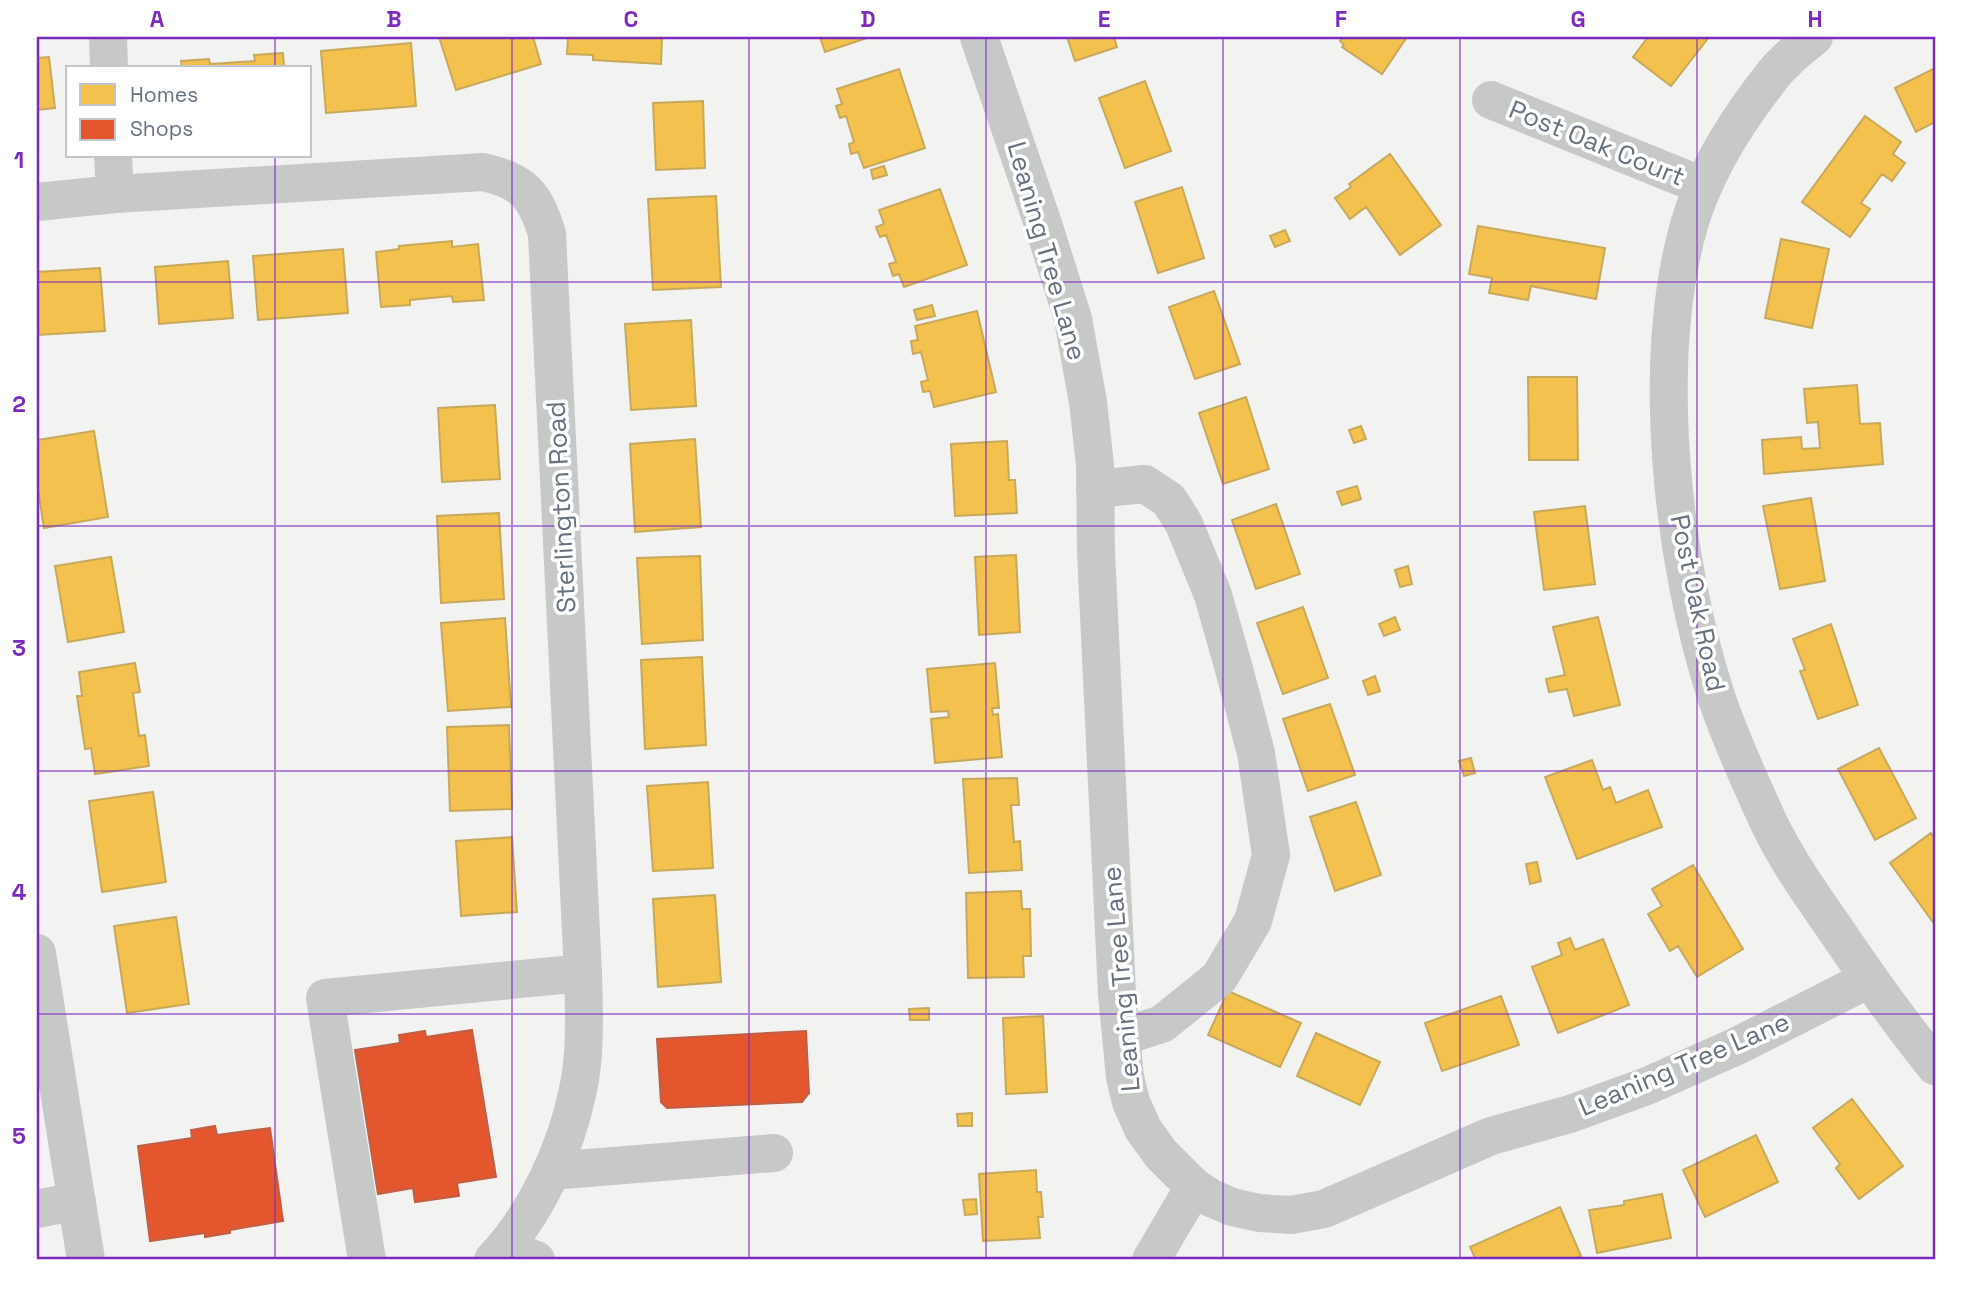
<svg xmlns="http://www.w3.org/2000/svg" width="1972" height="1297" viewBox="0 0 1972 1297" font-family="'Space Grotesk',sans-serif">
  <style>
    .homes { fill: #f2c14e; stroke: #c8a95c; stroke-width: 2 }
    .shops { fill: #e4572e; stroke: #be5f46; stroke-width: 2 }
    .lines { fill: none; stroke-linecap: round; stroke-linejoin: round }
    .minor { stroke: #c7c8c8; stroke-width: 38 }
    .grid { fill: none; stroke: #7b2cbf; stroke-width: 2; stroke-opacity: 0.55 }
    .labels { text-anchor: middle; stroke-width: 7; stroke-linejoin: round; paint-order: stroke }
    .street-label { font-size: 26px; fill: #66717d; stroke: #fff }
    .neatline { fill: none; stroke: #7b2cbf; stroke-width: 2.5 }
    .grid-label { font-size: 23px; text-anchor: middle; font-weight: bold; fill: #7b2cbf }
  </style>
  <rect width="100%" height="100%" fill="#f2f2f1"/>
  <path class="homes" d="M439,37H533L541,64L456,90Z
    M568,37H662L661,64L593,60V55L567,54Z
    M820,37H870L825,52Z
    M1067,37H1114L1117,47L1075,61Z
    M1343,37H1407L1382,74L1342,47L1344,45L1340,41Z
    M1648,37H1709L1671,86L1633,57Z
    M411,43L416,106L326,113L321,51Z
    M283,53L284,68H182L181,61L209,59L210,64L255,61L254,55Z
    M49,57L55,108L37,110V58Z
    M1935,68V122L1916,132L1895,88Z
    M899,69L925,148L864,168L858,152L851,154L849,144L854,142L846,116L840,118L836,106L842,104L837,89Z
    M1145,81L1171,151L1125,168L1099,98Z
    M703,101L705,168L656,170L653,103Z
    M1865,116L1901,142L1893,154L1905,163L1892,181L1882,174L1861,203L1870,209L1850,237L1802,202Z
    M1390,154L1441,225L1400,255L1366,207L1350,219L1335,198L1351,187L1349,184Z
    M884,166L887,175L873,179L871,170Z
    M1182,187L1204,258L1158,273L1135,202Z
    M940,189L967,265L904,287L899,274L893,276L889,264L896,262L886,235L880,237L876,227L884,224L879,210Z
    M716,196L721,287L653,290L648,199Z
    M1478,226L1605,248L1596,299L1531,286L1528,300L1489,293L1492,278L1469,274Z
    M1285,230L1290,241L1275,247L1270,236Z
    M1781,239L1829,249L1812,328L1765,318Z
    M452,241V247L478,244L484,300L453,302L452,296L410,300V305L381,307L376,252L399,249V246Z
    M343,249L348,313L258,320L253,256Z
    M228,261L233,318L159,324L155,267Z
    M100,268L105,331L37,335V272Z
    M1214,291L1240,364L1195,379L1169,307Z
    M932,305L935,316L917,320L914,310Z
    M977,311L996,392L934,407L930,391L923,392L921,382L928,380L921,352L913,354L911,341L918,340L915,326Z
    M691,320L696,406L631,410L625,324Z
    M1528,377H1577L1578,460H1529Z
    M1857,385L1860,424L1880,423L1883,464L1764,474L1762,440L1801,437L1802,449L1820,448L1818,422L1807,423L1804,389Z
    M1246,397L1269,469L1223,484L1199,413Z
    M495,405L500,479L442,482L438,408Z
    M1361,426L1366,439L1354,443L1349,430Z
    M94,431L108,517L44,528L37,483V440Z
    M695,439L701,527L635,532L630,444Z
    M1007,441L1009,480H1015L1017,513L955,516L951,444Z
    M1357,486L1361,499L1342,505L1337,492Z
    M1811,498L1825,581L1780,589L1763,506Z
    M1276,504L1300,574L1256,589L1232,520Z
    M1585,506L1595,584L1544,590L1534,512Z
    M499,513L504,599L441,603L437,516Z
    M1016,555L1020,632L979,635L975,557Z
    M700,556L703,640L642,644L637,558Z
    M111,557L124,632L68,642L55,566Z
    M1408,566L1412,584L1400,587L1395,570Z
    M1303,607L1328,678L1283,694L1257,623Z
    M1395,617L1400,630L1384,636L1379,624Z
    M1598,617L1620,705L1574,716L1567,689L1549,692L1546,679L1565,675L1553,627Z
    M505,618L511,707L448,711L441,623Z
    M1831,624L1858,705L1818,719L1800,671L1805,670L1793,639Z
    M702,657L706,745L645,749L641,660Z
    M135,663L140,692L133,693L139,736L145,735L149,766L95,774L91,748L85,749L77,696H82L79,672Z
    M995,663L999,708H992L993,715L998,714L1002,757L935,763L931,719L949,717L948,711L931,712L927,669Z
    M1375,676L1380,691L1368,695L1363,681Z
    M1330,704L1355,775L1308,791L1283,719Z
    M509,725L512,809L450,811L447,727Z
    M1879,748L1916,818L1875,840L1838,769Z
    M1471,758L1475,773L1464,776L1459,761Z
    M1592,760L1603,790L1610,787L1616,803L1648,790L1662,827L1577,859L1545,777Z
    M1017,778L1019,805H1011L1014,842L1020,841L1022,870L969,873L963,779Z
    M708,782L713,868L653,871L647,786Z
    M153,792L166,882L102,892L89,801Z
    M1356,802L1381,875L1335,891L1310,817Z
    M1931,833L1935,839V925L1890,863Z
    M512,837L517,912L461,916L456,841Z
    M1537,862L1541,881L1530,884L1526,864Z
    M1693,865L1743,949L1697,977L1678,946L1670,951L1648,914L1662,906L1652,889Z
    M1021,891L1022,909H1030L1031,956H1023L1024,977L968,978L966,893Z
    M715,895L721,982L658,987L653,899Z
    M176,917L189,1004L127,1013L114,926Z
    M1570,938L1575,950L1603,939L1629,1005L1558,1033L1532,967L1562,955L1558,943Z
    M1228,991L1301,1023L1280,1067L1208,1035Z
    M1501,996L1519,1045L1442,1071L1425,1023Z
    M929,1008V1020H910L909,1009Z
    M1043,1016L1047,1092L1006,1094L1003,1018Z
    M1316,1033L1380,1062L1360,1105L1297,1076Z
    M1852,1099L1903,1166L1859,1199L1836,1168L1840,1164L1813,1128Z
    M972,1113V1126H958L957,1114Z
    M1756,1135L1778,1182L1705,1217L1683,1170Z
    M1036,1170L1037,1192H1041L1043,1217H1038L1040,1238L983,1241L979,1174Z
    M1662,1194L1671,1238L1597,1253L1589,1210L1624,1205V1201Z
    M976,1199L977,1214L965,1215L963,1200Z
    M1560,1207L1581,1256L1570,1260H1476L1470,1247Z"/>
  <path class="shops" d="M472,1030L496,1177L457,1183L459,1196L415,1202L413,1188L378,1194L355,1050L400,1043L399,1035L425,1031L426,1037Z
    M806,1031L809,1093L802,1102L667,1108L661,1102L657,1039Z
    M215,1126L217,1135L270,1128L283,1221L230,1230V1233L205,1237V1233L150,1241L138,1146L192,1138L191,1130Z"/>
  <g class="lines">
    <path class="minor" d="M108,37L109,68
      M979,37L1044,227L1073,319L1088,402L1095,465L1096,552L1117,994L1125,1077L1131,1102L1143,1129L1161,1154L1194,1187L1211,1198L1232,1207L1259,1213L1291,1215L1324,1209L1491,1136L1570,1114L1647,1086L1737,1046L1869,979
      M1814,37C1804,45 1793,53 1784,63C1775,70 1769,81 1762,89C1731,130 1704,174 1689,225C1650,364 1672,562 1717,699C1730,737 1751,784 1768,821C1785,857 1808,890 1831,923C1864,972 1898,1020 1935,1066
      M1491,100L1703,186
      M113,156L115,194
      M37,202L115,194L483,172C524,181 535,195 547,234L583,973C584,1012 586,1053 578,1090C565,1152 536,1214 493,1260
      M1095,489L1145,484L1169,500L1184,524L1213,595L1234,669L1256,753L1271,855L1253,921L1219,978L1162,1024L1121,1037
      M37,953L86,1260
      M551,1171L774,1153
      M37,1209L77,1201
      M505,1248L536,1260
      M367,1260L325,998L583,973
      M1151,1260L1194,1187"/>
  </g>
  <path class="grid" d="M275,37V68M512,37V1260M749,37V1260M986,37V1260M1223,37V1260M1460,37V1260M1697,37V1260M275,156V1260M37,282H1935M37,526H1935M37,771H1935M37,1014H1935"/>
  <g class="labels">
    <g class="street-label">
      <text transform="translate(1597 143) rotate(22)" y="9">Post Oak Court</text>
      <text transform="translate(1047 251) rotate(74)" y="9">Leaning Tree Lane</text>
      <text transform="translate(561 507) rotate(-93)" y="9">Sterlington Road</text>
      <text transform="translate(1698 603) rotate(78)" y="9">Post Oak Road</text>
      <text transform="translate(1121 979) rotate(-95)" y="9">Leaning Tree Lane</text>
      <text transform="translate(1684 1064) rotate(-23)" y="9">Leaning Tree Lane</text>
    </g>
  </g>
  <rect width="1972" height="1297" fill="none" stroke="#ffffff" stroke-width="77"/>
  <rect x="66" y="66" width="245" height="91" fill="#ffffff" stroke="#c2c6cb" stroke-width="2"/>
  <rect x="80" y="84" width="35" height="21" fill="#f2c14e" stroke="#c2c6cb" stroke-width="2"/>
  <text x="130" y="102" font-size="21" fill="#66717d">Homes</text>
  <rect x="80" y="119" width="35" height="21" fill="#e4572e" stroke="#c2c6cb" stroke-width="2"/>
  <text x="130" y="136" font-size="21" fill="#66717d">Shops</text>
  <rect x="38" y="38" width="1896" height="1220" class="neatline"/>
  <g class="grid-label">
    <text x="157" y="27">A</text>
    <text x="394" y="27">B</text>
    <text x="631" y="27">C</text>
    <text x="868" y="27">D</text>
    <text x="1104" y="27">E</text>
    <text x="1341" y="27">F</text>
    <text x="1578" y="27">G</text>
    <text x="1815" y="27">H</text>
    <text x="19" y="168">1</text>
    <text x="19" y="412">2</text>
    <text x="19" y="656">3</text>
    <text x="19" y="900">4</text>
    <text x="19" y="1144">5</text>
  </g>
</svg>
